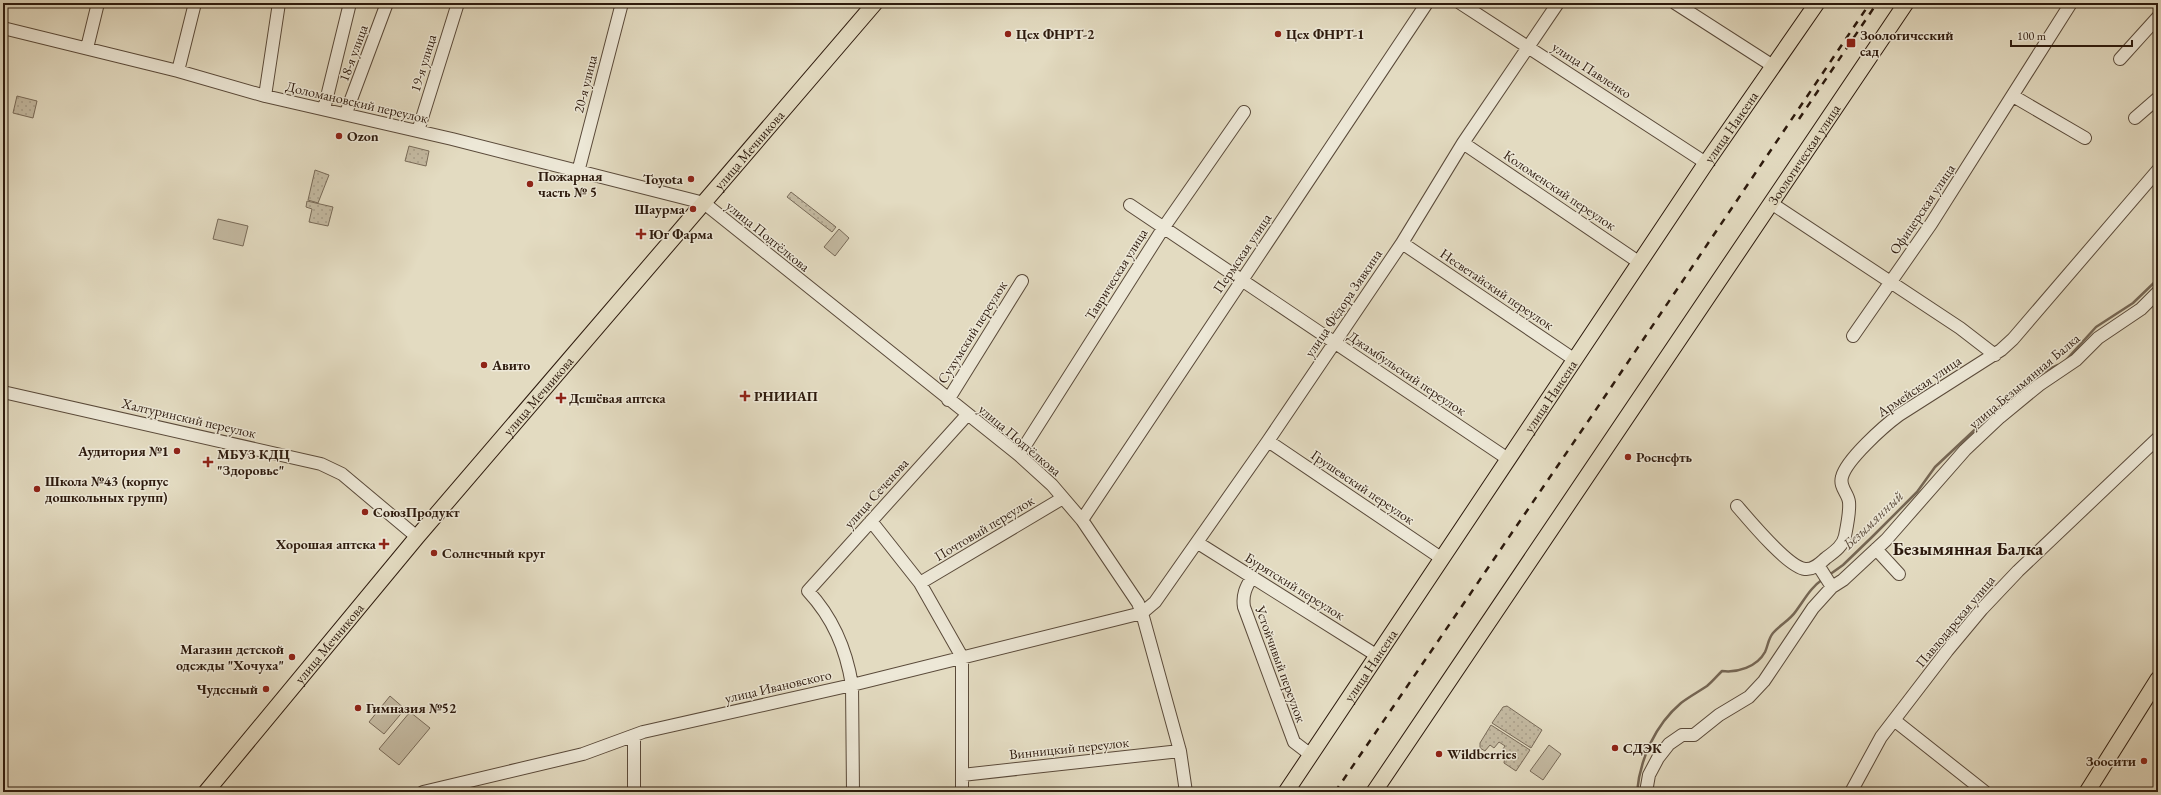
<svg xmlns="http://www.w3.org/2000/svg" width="2161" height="795" viewBox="0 0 2161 795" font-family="'EB Garamond',serif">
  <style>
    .green { fill: #c4baa2; stroke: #786a58 }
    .park { fill: url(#park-dots); stroke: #786a58 }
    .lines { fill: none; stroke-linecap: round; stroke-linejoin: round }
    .stream { stroke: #756654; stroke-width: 2.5 }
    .minor-casing { stroke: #5a4a3a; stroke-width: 14 }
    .major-casing { stroke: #2d1a0d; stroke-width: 17 }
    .minor { stroke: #ede8d7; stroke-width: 12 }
    .major { stroke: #e3dbc1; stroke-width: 15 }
    .rail { stroke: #2d1a0d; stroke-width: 2.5; stroke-dasharray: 7 7; stroke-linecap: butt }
    .poi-dot { fill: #8f2418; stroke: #ede8d7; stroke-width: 1.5 }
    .labels { text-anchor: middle; stroke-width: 3; stroke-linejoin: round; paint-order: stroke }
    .poi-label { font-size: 14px; font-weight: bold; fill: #2d1a0d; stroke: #ede8d7; text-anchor: start }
    .street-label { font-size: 14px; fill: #2d1a0d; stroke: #ede8d7 }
    .water-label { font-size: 15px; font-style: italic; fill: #5d4d3d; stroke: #ede8d7 }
    .district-label { font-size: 18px; font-weight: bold; fill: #2d1a0d; stroke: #ede8d7 }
  </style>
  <defs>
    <pattern id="park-dots" width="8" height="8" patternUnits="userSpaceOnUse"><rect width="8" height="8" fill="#c4baa2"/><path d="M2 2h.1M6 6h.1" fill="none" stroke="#a99f8a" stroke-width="1.8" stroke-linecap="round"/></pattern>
  </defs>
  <rect width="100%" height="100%" fill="#e3dbc1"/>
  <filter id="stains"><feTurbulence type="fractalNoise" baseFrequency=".005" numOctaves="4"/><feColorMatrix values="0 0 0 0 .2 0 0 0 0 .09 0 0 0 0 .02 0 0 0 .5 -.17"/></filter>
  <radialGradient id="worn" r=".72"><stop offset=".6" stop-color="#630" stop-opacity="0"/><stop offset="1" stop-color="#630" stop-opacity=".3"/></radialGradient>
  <path class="green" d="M218,219L248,226L243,246L213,239Z
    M839,229L849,238L835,256L824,247Z
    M390,696L405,709L384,734L369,722Z
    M410,712L430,728L399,765L379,749Z
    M1549,745L1561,754L1543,780L1530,771Z"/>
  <path class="park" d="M17,96L37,101L33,118L13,113Z
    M409,146L429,151L426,166L405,161Z
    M315,170L329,175L318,203L308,200Z
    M791,192L836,227L832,232L787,197Z
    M307,201L333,207L328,226L309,222L312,209L306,207Z
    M1507,706L1542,730L1531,748L1492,723L1503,707Z
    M1491,725L1530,750L1516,771L1504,763L1505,755L1501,752L1505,746L1499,742L1494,748L1490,745L1485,751L1480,748V743Z"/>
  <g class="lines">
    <path class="stream" d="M2066,360L2096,327L2133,303L2158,279
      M1829,575L1843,565L1872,537L1917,492L1935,467L2030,378L2058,365
      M1637,792C1640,759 1655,725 1681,703C1689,697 1698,692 1707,686C1712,682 1717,676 1722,671C1737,673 1757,667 1765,652C1768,646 1768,639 1773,633C1780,625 1790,620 1796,611C1805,599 1810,588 1823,579"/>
    <defs>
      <path id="minor" d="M1460,3L1706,163
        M1675,3L1773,66
        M3,28L178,71L265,96L452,139L704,203L1019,455L1052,485L1082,520L1138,603L1142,613L1180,751L1186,792
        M87,48L98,3
        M2120,59L2158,17
        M178,71L195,3
        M265,96L279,3
        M2013,96L2085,138
        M324,109L350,3
        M346,113L387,3
        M2135,118L2158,98
        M418,131L458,3
        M1463,143L1640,263
        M578,172L622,3
        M1771,203L1960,328L1995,355
        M1130,205L1508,459
        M1402,243L1575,360
        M1853,336L1931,224L2071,3
        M3,392L321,464L342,474L417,537
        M948,400L1022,281
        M1268,441L1441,558
        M1019,455L1164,227L1244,112
        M1737,506C1749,520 1788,567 1805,569C1814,570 1820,563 1826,558C1834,552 1843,546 1845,536C1847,526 1850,512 1849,502C1848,493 1839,487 1842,477C1846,460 1884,426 1899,415L2001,350L2013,339L2158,170
        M1082,520L1427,3
        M871,521L920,583L962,657V792
        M1198,543L1376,655
        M1876,549L1899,574
        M1818,565L1832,587
        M1252,577C1246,587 1242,595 1244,607L1294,742L1311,755
        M920,583L1063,498
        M1894,720L1985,792
        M634,737V792
        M962,775L1180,751
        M423,792L583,754L643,732L852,685L1142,613L1155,602L1268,441L1402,243L1463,143L1558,3
        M853,792L852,685C846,648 833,618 808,591L967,415
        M1646,792L1649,775L1658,758L1669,744L1682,735H1694L1719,715L1749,697L1764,681L1813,608L1832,587L1843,580L1886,540L1965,450L2000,417L2039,385L2076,360L2098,338L2141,309L2158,292
        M1851,792L1881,737L1947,651L1982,609L2018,571L2158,438"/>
      <g id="major">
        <path id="s1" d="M206,792L417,537L875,3"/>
        <path id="s2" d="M1286,792L1706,163L1817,3"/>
        <path id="s3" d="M1374,792L1906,3"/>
        <path d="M2087,792L2158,679"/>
      </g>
    </defs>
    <use href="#minor" class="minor-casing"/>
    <use href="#major" class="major-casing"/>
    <use href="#minor" class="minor"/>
    <use href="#major" class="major"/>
    <path class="rail" d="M1799,119L1877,3
      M1335,792L1593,414L1870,3"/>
  </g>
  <g class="poi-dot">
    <circle cx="1008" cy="34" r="4"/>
    <circle cx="1278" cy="34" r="4"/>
    <rect x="1846" y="38" width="10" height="10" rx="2"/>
    <circle cx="339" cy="136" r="4"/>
    <circle cx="691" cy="179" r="4"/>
    <circle cx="530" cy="184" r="4"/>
    <circle cx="693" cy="209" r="4"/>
    <path d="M639 228h4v4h4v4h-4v4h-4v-4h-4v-4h4z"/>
    <circle cx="484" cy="365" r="4"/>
    <path d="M743 390h4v4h4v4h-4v4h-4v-4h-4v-4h4z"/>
    <path d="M559 392h4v4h4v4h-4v4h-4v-4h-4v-4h4z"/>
    <circle cx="177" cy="451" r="4"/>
    <circle cx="1628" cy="457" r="4"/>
    <path d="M206 456h4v4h4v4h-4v4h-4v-4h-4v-4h4z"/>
    <circle cx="37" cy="489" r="4"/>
    <circle cx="365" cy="512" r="4"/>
    <path d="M382 538h4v4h4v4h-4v4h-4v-4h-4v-4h4z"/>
    <circle cx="434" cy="553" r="4"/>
    <circle cx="292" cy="657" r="4"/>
    <circle cx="266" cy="689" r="4"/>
    <circle cx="358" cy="708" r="4"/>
    <circle cx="1615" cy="748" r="4"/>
    <circle cx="1439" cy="754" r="4"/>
    <circle cx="2144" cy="761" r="4"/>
  </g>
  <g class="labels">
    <g class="poi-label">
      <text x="1016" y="39">Цех ФНРТ-2</text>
      <text x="1286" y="39">Цех ФНРТ-1</text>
      <text x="1860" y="40">Зоологический<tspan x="1860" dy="16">сад</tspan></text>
      <text x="347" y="141">Ozon</text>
      <text x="538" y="181">Пожарная<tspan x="538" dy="16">часть № 5</tspan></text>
      <text x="683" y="184" text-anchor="end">Toyota</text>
      <text x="685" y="214" text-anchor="end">Шаурма</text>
      <text x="649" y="239">Юг Фарма</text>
      <text x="492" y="370">Авито</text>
      <text x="754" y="401">РНИИАП</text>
      <text x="569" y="403">Дешёвая аптека</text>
      <text x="169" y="456" text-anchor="end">Аудитория №1</text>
      <text x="217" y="459">МБУЗ КДЦ<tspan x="217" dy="16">"Здоровье"</tspan></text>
      <text x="1636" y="462">Роснефть</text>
      <text x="45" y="486">Школа №43 (корпус<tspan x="45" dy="16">дошкольных групп)</tspan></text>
      <text x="373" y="517">СоюзПродукт</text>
      <text x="376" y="549" text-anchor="end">Хорошая аптека</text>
      <text x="442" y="558">Солнечный круг</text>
      <text x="284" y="654" text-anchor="end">Магазин детской<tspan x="284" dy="16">одежды "Хочуха"</tspan></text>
      <text x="258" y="694" text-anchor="end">Чудесный</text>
      <text x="366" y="713">Гимназия №52</text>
      <text x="1623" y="753">СДЭК</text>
      <text x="1447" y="759">Wildberries</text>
      <text x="2136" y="766" text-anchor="end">Зоосити</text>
    </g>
    <g class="street-label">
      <text transform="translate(353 53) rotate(-70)" y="5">18-я улица</text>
      <text transform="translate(423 63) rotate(-73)" y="5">19-я улица</text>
      <text transform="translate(1592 70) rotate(33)" y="5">улица Павленко</text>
      <text transform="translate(585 84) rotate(-76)" y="5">20-я улица</text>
      <text transform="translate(357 102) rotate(13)" y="5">Доломановский переулок</text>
      <text dy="5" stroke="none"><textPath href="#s2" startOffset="800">улица Нансена</textPath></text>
      <text dy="5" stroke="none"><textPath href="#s1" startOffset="841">улица Мечникова</textPath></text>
      <text dy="5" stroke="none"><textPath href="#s3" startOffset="769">Зоологическая улица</textPath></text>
      <text transform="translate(1560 190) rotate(34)" y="5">Коломенский переулок</text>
      <text transform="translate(1922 209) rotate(-56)" y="5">Офицерская улица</text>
      <text transform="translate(768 236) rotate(39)" y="5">улица Подтёлкова</text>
      <text transform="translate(1242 253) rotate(-56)" y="5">Пермская улица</text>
      <text transform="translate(1116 274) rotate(-58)" y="5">Таврическая улица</text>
      <text transform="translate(1497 289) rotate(34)" y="5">Несветайский переулок</text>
      <text transform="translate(1343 303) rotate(-56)" y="5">улица Фёдора Зявкина</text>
      <text transform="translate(972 332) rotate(-58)" y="5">Сухумский переулок</text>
      <text transform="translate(1407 373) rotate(34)" y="5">Джамбульский переулок</text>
      <text transform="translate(2024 381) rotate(-40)" y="5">улица Безымянная Балка</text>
      <text transform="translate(1919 386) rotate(-34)" y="5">Армейская улица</text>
      <text dy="5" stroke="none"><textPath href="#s1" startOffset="517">улица Мечникова</textPath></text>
      <text dy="5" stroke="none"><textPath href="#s2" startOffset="476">улица Нансена</textPath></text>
      <text transform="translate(189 418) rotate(13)" y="5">Халтуринский переулок</text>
      <text transform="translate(1020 440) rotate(40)" y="5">улица Подтёлкова</text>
      <text transform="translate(1363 487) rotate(34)" y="5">Грушевский переулок</text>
      <text transform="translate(876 493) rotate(-48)" y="5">улица Сеченова</text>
      <text transform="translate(984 528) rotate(-31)" y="5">Почтовый переулок</text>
      <text transform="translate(1295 586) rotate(32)" y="5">Бурятский переулок</text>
      <text transform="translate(1955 621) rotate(-50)" y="5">Павлодарская улица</text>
      <text dy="5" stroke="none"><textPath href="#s1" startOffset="193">улица Мечникова</textPath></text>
      <text transform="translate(1281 664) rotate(70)" y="5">Устойчивый переулок</text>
      <text dy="5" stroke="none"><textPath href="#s2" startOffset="152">улица Нансена</textPath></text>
      <text transform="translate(778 686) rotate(-13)" y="5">улица Ивановского</text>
      <text transform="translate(1069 748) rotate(-6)" y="5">Винницкий переулок</text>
    </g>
    <g class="water-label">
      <text transform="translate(1873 520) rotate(-44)" y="5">Безымянный</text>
    </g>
    <g class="district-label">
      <text x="1968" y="555">Безымянная Балка</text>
    </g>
  </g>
  <rect width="2161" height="795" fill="none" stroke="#e3dbc1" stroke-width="16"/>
  <rect x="4" y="4" width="2153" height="787" fill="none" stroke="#2d1a0d" stroke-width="2"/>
  <rect x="8" y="8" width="2145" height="779" fill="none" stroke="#2d1a0d"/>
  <path d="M2011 40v6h121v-6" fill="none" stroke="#2d1a0d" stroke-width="2"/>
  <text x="2017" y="40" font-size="12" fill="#2d1a0d" stroke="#ede8d7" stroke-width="3" paint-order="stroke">100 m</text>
  <rect width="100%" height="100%" filter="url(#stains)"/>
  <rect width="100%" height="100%" fill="url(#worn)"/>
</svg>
